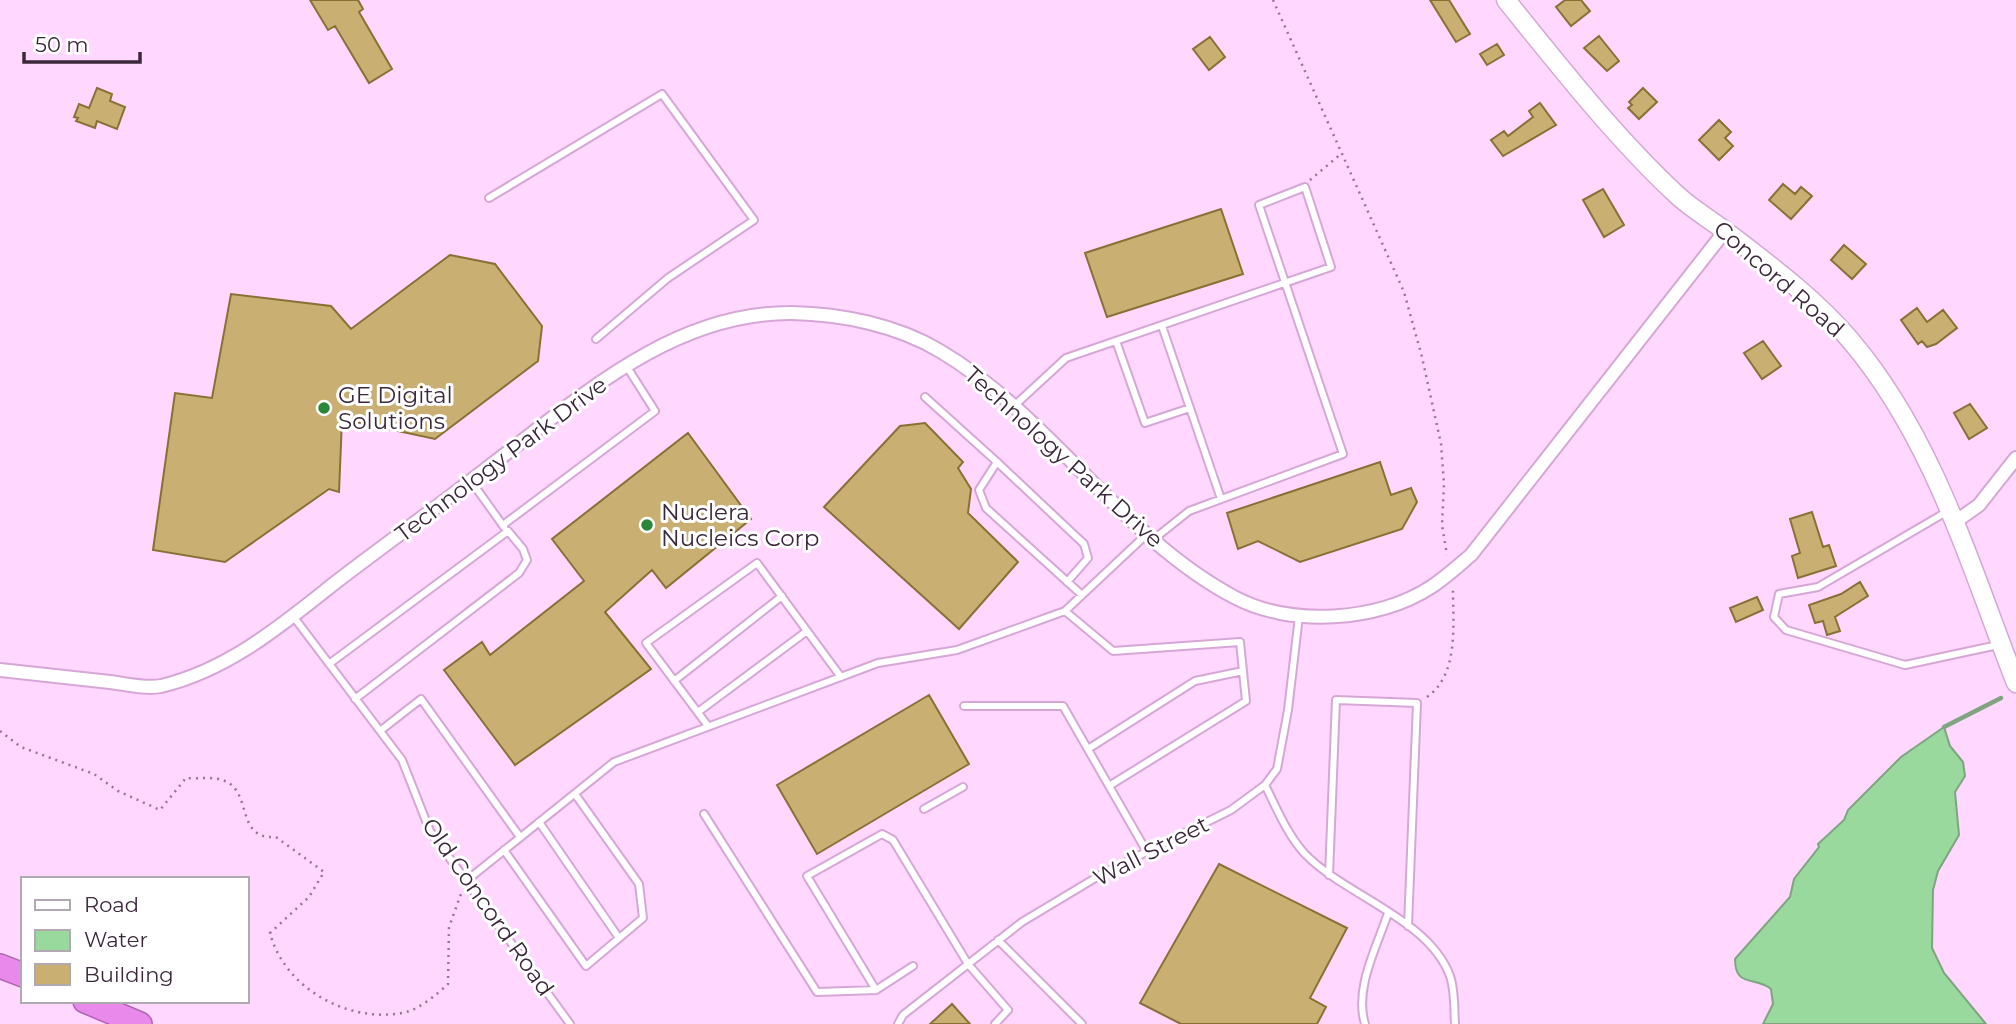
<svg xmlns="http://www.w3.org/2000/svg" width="2016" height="1024" viewBox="0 0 2016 1024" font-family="Montserrat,sans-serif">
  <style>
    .water { fill: #9ad99d; stroke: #7ea480; stroke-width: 2 }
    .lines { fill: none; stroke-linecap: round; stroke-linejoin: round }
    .stream { stroke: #7ea480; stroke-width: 4.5 }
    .building { fill: #caaf73; stroke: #897035; stroke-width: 2 }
    .lane-casing { stroke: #d6a7d6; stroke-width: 10 }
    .street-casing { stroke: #d6a7d6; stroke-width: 16 }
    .secondary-casing { stroke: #d6a7d6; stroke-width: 21 }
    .highway-casing { stroke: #ac67ae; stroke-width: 26 }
    .path { stroke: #947794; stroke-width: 2.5; stroke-dasharray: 2 5; stroke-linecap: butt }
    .lane { stroke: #fff; stroke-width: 6 }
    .street { stroke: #fff; stroke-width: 12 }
    .secondary { stroke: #fff; stroke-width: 18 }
    .highway { stroke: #e989ec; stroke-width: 23 }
    .poi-dot { fill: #298739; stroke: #fff; stroke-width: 2.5 }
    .labels { text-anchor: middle; stroke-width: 6; stroke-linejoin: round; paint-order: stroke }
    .street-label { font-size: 23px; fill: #3b283b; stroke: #fff }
    .poi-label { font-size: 23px; fill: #3b283b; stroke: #fff; text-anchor: start }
  </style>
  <rect width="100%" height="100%" fill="#ffd7ff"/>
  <path class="water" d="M1944,727L1950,746L1963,762L1965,776L1955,792L1959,835L1938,871L1933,890L1932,948L1944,973L1986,1024H1763L1773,1004L1771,989C1755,976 1735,988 1735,959L1790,897L1794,879L1819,847L1818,844L1844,820L1848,810L1901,757Z"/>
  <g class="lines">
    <path class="stream" d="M1944,727L2001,698"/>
  </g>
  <path class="building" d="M310,0H358L363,9L359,12L392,69L369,83L335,26L328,30Z
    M1430,0H1449L1470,34L1456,42Z
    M1565,0H1581L1590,11L1571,26L1556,7Z
    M1599,36L1619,61L1607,71L1584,48Z
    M1210,37L1225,57L1209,70L1193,49Z
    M1497,44L1504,55L1487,65L1480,54Z
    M97,88L112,94L110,101L125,107L117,129L97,121L95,128L76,121L78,118L74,117L79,104L89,108Z
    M1643,88L1657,102L1639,119L1628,108L1632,105L1629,102Z
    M1540,103L1556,125L1503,156L1491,140L1504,131L1508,136L1533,117L1529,111Z
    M1719,120L1731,132L1725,138L1733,146L1719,160L1699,140Z
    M1783,184L1795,194L1801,187L1812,196L1791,219L1769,200Z
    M1603,189L1624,225L1604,237L1583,200Z
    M1221,209L1243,274L1107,317L1085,253Z
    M1844,245L1866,264L1852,279L1831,260Z
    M450,255L495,264L542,326L538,361L435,439L342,419L339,492L329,489L225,562L153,550L175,393L212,398L231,294L331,306L351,329Z
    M1917,308L1927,322L1943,310L1957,328L1936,344L1927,347L1922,341L1918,344L1901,320Z
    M1763,341L1781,366L1762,379L1744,353Z
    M1970,404L1987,428L1969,439L1954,413Z
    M925,423L963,462L958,468L971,489L968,513L1018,562L959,629L824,507L900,426Z
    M688,433L751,519L666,588L652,570L605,612L651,669L515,765L444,670L482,642L490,655L584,581L552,539Z
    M1380,462L1391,495L1411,488L1417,502L1402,529L1300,562L1258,541L1238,549L1227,513Z
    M1812,512L1823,547L1829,545L1836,566L1798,578L1792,556L1800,553L1790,519Z
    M1860,582L1868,596L1835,617L1840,631L1827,635L1823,621L1815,623L1809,605L1841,594Z
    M1757,597L1763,610L1736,622L1730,608Z
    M929,695L969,764L817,854L777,785Z
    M1219,864L1347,928L1310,998L1326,1007L1317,1024H1181L1140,1003Z
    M952,1004L970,1024H930Z"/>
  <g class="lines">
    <defs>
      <path id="lane" d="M489,198L662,94L754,220L668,278L596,339
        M1162,326L1221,499
        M1116,341L1145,423L1190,408
        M925,397L997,462L979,490L986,508L1082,595
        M1014,406L1066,358L1331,267L1305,187L1259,205L1343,454L1189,511L1154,539
        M997,462L1084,544L1088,558L1067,582
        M471,481L504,527
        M1948,511L1818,587L1779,594L1774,617L1786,630L1905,665L1998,645
        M503,525L655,411L627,367
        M1065,611L1113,651L1240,642L1246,701L1109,786
        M293,616L402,760L430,831L570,1024
        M329,664L508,531L523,549L527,560L519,573L355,699
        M674,681L782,596
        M964,706H1063L1147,852
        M698,712L807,631
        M708,726L646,643L757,563L841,677
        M380,731L421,699L520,837
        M1088,749L1195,681L1243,671
        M1265,785C1277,809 1287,834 1305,854C1346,896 1429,919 1450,976C1455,990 1454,1009 1455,1024
        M924,809L963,787
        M704,814L817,992L876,990
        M539,822L619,938
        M504,850L586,966L643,918L639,884L575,794
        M1329,875L1336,700L1417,703L1408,926
        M466,881L614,762L878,663L957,650L1065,611L1147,534
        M998,940L1082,1024
        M913,966L876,990L807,876L882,834L893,840L968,964L1008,1010L995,1024
        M898,1024L903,1015L1022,922L1102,874L1231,810L1265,785L1277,769L1288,710L1299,616
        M1365,1024C1354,988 1377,947 1388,913"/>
      <path id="street" d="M1955,522L1979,505L2016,458
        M0,670C37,674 74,678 110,682C126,684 146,689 161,686C229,670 283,624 336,582C386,544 437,507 486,469C577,400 671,312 792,313C841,314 897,325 940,351C1050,416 1121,537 1234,597C1290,627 1378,622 1431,587C1445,578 1458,566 1471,555L1725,231"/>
      <path id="secondary" d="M1506,0C1560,67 1614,136 1677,195C1691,208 1708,218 1724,230C1767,263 1816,299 1851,341C1934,439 1970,566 2016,683"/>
      <path id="highway" d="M0,966L23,975
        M85,1001L140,1024"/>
    </defs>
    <use href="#lane" class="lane-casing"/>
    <use href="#street" class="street-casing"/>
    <use href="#secondary" class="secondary-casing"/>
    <use href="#highway" class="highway-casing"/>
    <path class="path" d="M1273,0L1404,292L1422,357L1441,444L1444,484L1442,525L1447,555
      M1310,180L1342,153
      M1427,697C1459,675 1453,624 1453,590
      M0,731L21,747L94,774L118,791L160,810L186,778C197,779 215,776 225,781C253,793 235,840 276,837L324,872L309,897L270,933C284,987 346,1023 402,1013C419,1010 436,995 448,984L449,927L461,894"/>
    <use href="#lane" class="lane"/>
    <use href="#street" class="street"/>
    <use href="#secondary" class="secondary"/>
    <use href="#highway" class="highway"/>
  </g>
  <g class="poi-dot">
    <circle cx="324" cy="408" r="7"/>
    <circle cx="647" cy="525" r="7"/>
  </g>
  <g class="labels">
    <g class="street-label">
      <text transform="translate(1779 279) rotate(41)" y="8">Concord Road</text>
      <text transform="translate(1064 457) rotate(42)" y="8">Technology Park Drive</text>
      <text transform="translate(501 459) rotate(-37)" y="8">Technology Park Drive</text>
      <text transform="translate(1151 851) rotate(-27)" y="8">Wall Street</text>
      <text transform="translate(488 907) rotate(55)" y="8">Old Concord Road</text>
    </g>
    <g class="poi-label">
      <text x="338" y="403">GE Digital<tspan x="338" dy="26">Solutions</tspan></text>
      <text x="661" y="520">Nuclera<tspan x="661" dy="26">Nucleics Corp</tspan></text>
    </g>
  </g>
  <rect x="21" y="877" width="228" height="126" fill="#ffffff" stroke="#b1a9b1" stroke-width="2"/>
  <rect x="35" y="900" width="35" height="10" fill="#ffffff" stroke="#b1a9b1" stroke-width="2"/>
  <text x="84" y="912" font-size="21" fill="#3b283b">Road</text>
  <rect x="35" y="930" width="35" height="21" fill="#9ad99d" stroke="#b1a9b1" stroke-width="2"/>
  <text x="84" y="947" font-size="21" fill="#3b283b">Water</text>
  <rect x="35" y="964" width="35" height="21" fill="#caaf73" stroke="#b1a9b1" stroke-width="2"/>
  <text x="84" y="982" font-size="21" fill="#3b283b">Building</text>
  <path d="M24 52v10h116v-10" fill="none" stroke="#3b283b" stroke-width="3.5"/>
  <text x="35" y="52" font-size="21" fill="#3b283b" stroke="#ffffff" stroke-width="5" paint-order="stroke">50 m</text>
</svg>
